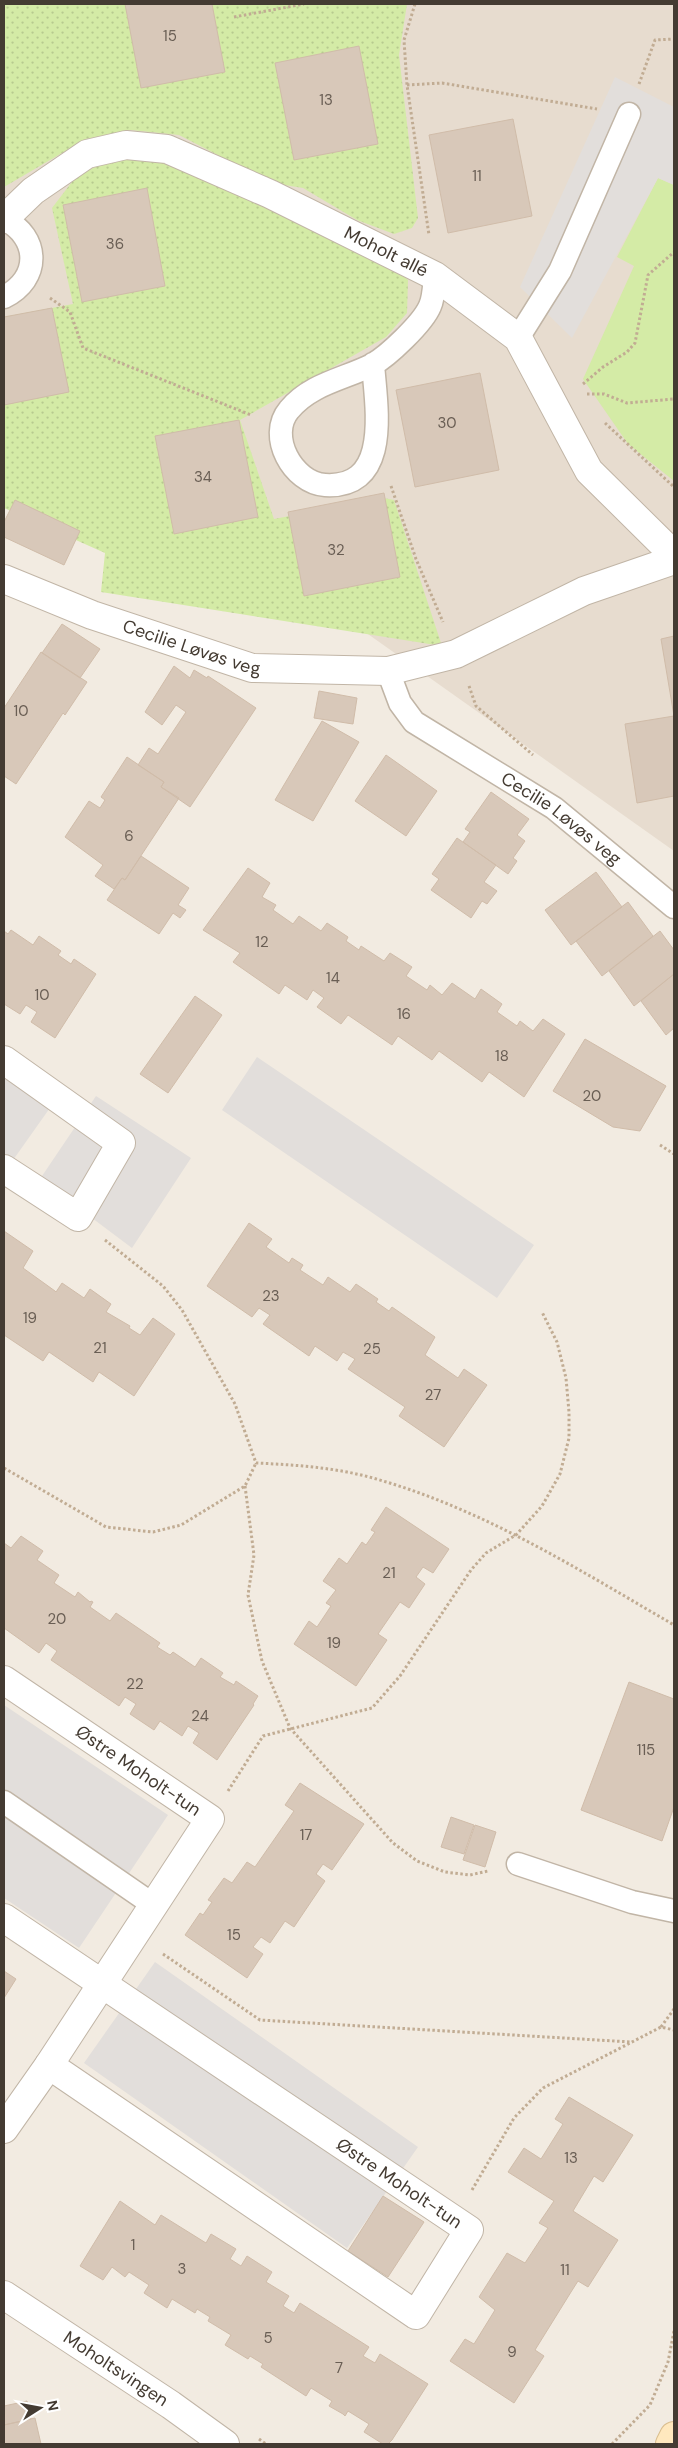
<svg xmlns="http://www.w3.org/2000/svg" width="678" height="2448" viewBox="0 0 678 2448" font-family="'DM Sans',sans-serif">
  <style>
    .residential { fill: #e7dccf }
    .grass { fill: url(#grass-dots) }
    .park { fill: #d4eba6 }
    .parking { fill: #e2dedb }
    .building { fill: #d8c8b9; stroke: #d0bca9 }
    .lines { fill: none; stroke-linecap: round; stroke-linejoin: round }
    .lane-casing { stroke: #c1b5a6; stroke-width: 25 }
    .street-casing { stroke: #c1b5a6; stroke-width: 30 }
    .secondary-casing { stroke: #d9bd8e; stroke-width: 30 }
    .path { stroke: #c1ac93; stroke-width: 3; stroke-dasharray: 2.5 2.5; stroke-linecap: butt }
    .lane { stroke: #fff; stroke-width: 22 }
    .street { stroke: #fff; stroke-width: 28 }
    .secondary { stroke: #ffe8be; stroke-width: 28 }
    .labels { text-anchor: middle; stroke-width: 5; stroke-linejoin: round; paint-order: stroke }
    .number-label { font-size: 15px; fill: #695e54 }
    .street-label { font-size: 18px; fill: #443b32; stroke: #fff }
  </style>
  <defs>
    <pattern id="grass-dots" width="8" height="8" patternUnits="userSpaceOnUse" patternTransform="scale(1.25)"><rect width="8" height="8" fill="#d4eba6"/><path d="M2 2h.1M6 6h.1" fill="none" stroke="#b7ca8f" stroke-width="1.8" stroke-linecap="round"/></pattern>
  </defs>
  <rect width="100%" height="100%" fill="#f2ebe1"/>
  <path class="residential" d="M4,4H674V851L327,605L4,450Z"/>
  <path class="grass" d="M4,4H407L399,55L418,218L412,228L394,234L357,220L303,188L272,183L179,135L131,130L86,139L4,187Z
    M143,159L179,165L394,266L408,280L407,313L386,337L240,420L274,519L384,498L394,500L442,646L101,592L105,553L4,508V317L73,304L52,208L78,174L113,160Z"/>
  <path class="park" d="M658,178L674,185V481L628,444L583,379L634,266L617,257Z"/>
  <path class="parking" d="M615,77L674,107V185L658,178L572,338L520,287Z
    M257,1057L534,1245L497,1298L222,1110Z
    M4,1073L52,1105L6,1170L4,1168Z
    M96,1096L191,1158L132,1248L40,1179Z
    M4,1705L168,1815L79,1948L4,1898Z
    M155,1962L418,2147L347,2248L84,2063Z"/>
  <path class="building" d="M125,4H212L225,72L141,88Z
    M359,46L378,144L294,160L275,63Z
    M513,119L532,216L448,233L429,135Z
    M147,188L165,286L82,302L63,205Z
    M52,308L69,392L4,405V317Z
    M480,373L499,470L415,487L396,390Z
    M239,420L258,517L174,534L155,436Z
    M384,493L400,577L304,596L288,512Z
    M15,500L80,531L64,565L4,537V522Z
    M62,624L100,649L80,678L42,653Z
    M674,636V716L661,639Z
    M41,652L87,682L65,715L63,713L16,784L4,776V708Z
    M174,666L190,678L194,670L207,678L208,676L256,708L190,807L161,787L164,782L138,765L149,748L158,754L186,712L176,705L162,725L145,712Z
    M319,691L357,698L353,724L314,718Z
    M674,716V796L637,803L625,724Z
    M322,721L359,742L313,821L275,800Z
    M386,755L437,791L406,836L355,801Z
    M127,757L164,782L161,787L179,798L125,880L122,878L114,889L95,876L103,865L65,837L89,801L100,808L105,800L101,797Z
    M491,792L529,819L517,835L525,841L513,858L517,861L508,874L463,842L470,832L465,829Z
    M457,838L496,865L484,882L497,891L487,904L482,901L471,918L431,890L439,879L432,874Z
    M141,856L189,888L178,905L186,910L180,918L173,913L159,934L107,900L122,878L125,880Z
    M248,868L270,883L262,897L276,905L273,910L293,924L299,916L321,931L327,923L348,937L346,941L359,950L361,946L384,961L390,953L412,967L406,976L427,990L430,985L442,995L452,983L475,999L481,989L502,1004L497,1012L517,1026L520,1021L533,1031L543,1019L565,1034L524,1097L489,1072L482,1082L439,1051L432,1060L398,1036L392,1045L348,1015L341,1024L317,1007L324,998L313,990L307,1000L285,985L279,994L233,962L240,953L203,930Z
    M596,872L622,907L571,945L545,910Z
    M628,902L653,936L602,976L576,941Z
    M11,930L33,945L39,936L61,951L58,955L71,964L74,959L96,974L55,1038L31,1022L37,1012L26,1005L20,1014L4,1004V931L8,934Z
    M660,931L674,950V974L634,1006L609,971Z
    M674,974V1028L666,1035L641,1001Z
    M195,996L222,1015L168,1093L140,1074Z
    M585,1039L666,1086L640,1131L613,1127L553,1091Z
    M249,1223L272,1239L266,1247L289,1263L292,1258L303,1265L300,1270L323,1285L328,1277L350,1292L356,1284L378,1299L376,1302L389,1311L392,1307L435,1337L425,1355L458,1378L464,1369L487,1385L444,1447L399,1416L405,1407L348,1369L355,1359L343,1352L337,1361L315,1346L309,1356L263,1324L270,1315L259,1308L252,1317L207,1286Z
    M4,1231L33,1251L23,1268L55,1291L56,1292L62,1283L84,1298L90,1289L111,1304L106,1312L130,1326L129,1328L140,1335L153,1318L175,1334L134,1396L99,1372L93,1382L49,1352L43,1361L4,1335Z
    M386,1507L449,1549L433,1573L423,1567L416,1577L425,1584L409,1608L400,1602L378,1634L387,1640L356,1686L294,1644L309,1621L317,1627L331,1606L326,1603L336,1590L323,1581L339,1558L347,1564L362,1542L366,1545L375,1532L371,1530Z
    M21,1536L43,1551L37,1560L59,1575L54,1583L75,1597L78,1592L90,1602L91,1601L93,1602L90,1607L110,1621L116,1613L160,1643L157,1647L170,1655L173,1652L195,1667L201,1658L223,1673L220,1677L234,1685L236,1681L258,1696L253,1704L254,1705L217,1760L193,1743L199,1733L188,1726L182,1736L160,1721L154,1730L130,1714L136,1704L125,1697L119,1706L51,1660L57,1651L46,1643L39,1653L4,1628V1543L11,1548Z
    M629,1682L674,1699V1807L662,1841L581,1810Z
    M300,1783L364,1824L332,1870L323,1864L316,1874L325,1881L294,1927L285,1921L270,1943L261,1937L253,1947L263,1954L247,1978L185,1935L200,1913L203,1915L212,1902L208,1900L224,1878L232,1883L247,1862L255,1867L294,1811L285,1805Z
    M451,1817L474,1825L464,1854L441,1847Z
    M475,1825L496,1832L485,1867L463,1860Z
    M4,1971L16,1979L4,1998Z
    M569,2097L633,2135L603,2182L594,2176L573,2211L618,2240L588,2287L578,2281L571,2292L535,2350L544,2356L514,2403L450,2361L465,2339L474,2344L495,2310L479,2297L507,2253L525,2263L548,2228L539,2223L554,2201L508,2172L524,2148L541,2159L563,2124L555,2119Z
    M383,2196L424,2222L388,2277L348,2251Z
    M120,2201L155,2225L161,2215L206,2243L211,2234L236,2249L230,2259L241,2266L247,2256L272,2272L266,2282L289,2296L283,2306L294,2313L300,2303L369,2347L363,2356L375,2363L380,2354L428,2384L392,2440L388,2444H383L364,2432L369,2424L348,2411L345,2416L343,2414L329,2406L332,2401L311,2388L306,2396L261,2367L263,2364L250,2356L248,2359L225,2345L231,2335L208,2321L210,2317L197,2309L195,2313L172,2299L167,2308L144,2293L149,2285L129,2272L125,2277L112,2267L103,2280L80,2266Z
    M27,2401L31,2419L4,2425V2406Z
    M35,2418L41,2444H4V2425Z"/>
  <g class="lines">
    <defs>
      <g id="lane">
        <path d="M4,219C40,237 41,279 4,297"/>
        <path d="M518,338L560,271L629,114"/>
        <path d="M373,364C376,406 392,489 325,485C293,483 267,436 289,410C310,384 344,379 372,365C388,356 423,323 430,306C434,297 434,285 435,276"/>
        <path id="s1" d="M388,671L400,703L414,722L554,808L674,907"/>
        <path d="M4,1802L152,1904"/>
        <path d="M518,1864L632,1902L674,1911"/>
      </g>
      <g id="street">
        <path id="s2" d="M4,219L33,191L87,154L126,145L167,149L270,194L435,276L518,338L589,471L674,555"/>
        <path id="s3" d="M4,579L92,615L252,668L388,671L456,654L584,591L674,560"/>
        <path d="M4,1060L121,1143L78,1217L4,1169"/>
        <path id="s4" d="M4,1680L210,1819L49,2065L4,2129"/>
        <path id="s5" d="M4,1918L469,2230L416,2315L49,2065"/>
        <path id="s6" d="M4,2295L171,2405L225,2444"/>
      </g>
      <path id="secondary" d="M670,2444L674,2436"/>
    </defs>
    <use href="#lane" class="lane-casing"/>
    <use href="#street" class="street-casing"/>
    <use href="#secondary" class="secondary-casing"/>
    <path class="path" d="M415,4L404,40L407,85L429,235
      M234,17L304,4
      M639,84L655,40L674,39
      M407,85L442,83L597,109
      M50,298L70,312L83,348L251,415
      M583,384L603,367L627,352L635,343L648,275L674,252
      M587,394H604L627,403L674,399
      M605,423L674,487
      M391,486L416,559L443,622
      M469,686L476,706L533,755
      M660,1145L674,1154
      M105,1240L163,1286L182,1310L235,1404L256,1463C299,1465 342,1468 383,1481C488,1512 581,1571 674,1625
      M4,1468L106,1527L153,1532L181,1525L245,1486L256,1463
      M245,1486L254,1555L248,1595L262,1661L290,1728L393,1843L417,1861L445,1872L470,1875L488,1871
      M228,1791L263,1736L372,1708L400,1676L471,1570L486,1553L516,1535L542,1506L560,1474L569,1438V1412L566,1378L557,1342L542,1312
      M163,1954L260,2020L631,2042
      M661,2027L674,2009
      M472,2190L514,2118L543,2088L661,2027L674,2030
      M259,2439L266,2444
      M612,2444L650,2405L668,2362L674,2331"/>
    <use href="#lane" class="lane"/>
    <use href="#street" class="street"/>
    <use href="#secondary" class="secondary"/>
  </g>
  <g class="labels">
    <g class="number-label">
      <text x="170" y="41">15</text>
      <text x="326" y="105">13</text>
      <text x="477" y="181">11</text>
      <text x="115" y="249">36</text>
      <text x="447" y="428">30</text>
      <text x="203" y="482">34</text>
      <text x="336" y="555">32</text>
      <text x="21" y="716">10</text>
      <text x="129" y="841">6</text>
      <text x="262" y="947">12</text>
      <text x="333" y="983">14</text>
      <text x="42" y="1000">10</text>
      <text x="404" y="1019">16</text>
      <text x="502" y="1061">18</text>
      <text x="592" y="1101">20</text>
      <text x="271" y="1301">23</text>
      <text x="30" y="1323">19</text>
      <text x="100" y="1353">21</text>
      <text x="372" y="1354">25</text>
      <text x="433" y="1400">27</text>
      <text x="389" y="1578">21</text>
      <text x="57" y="1624">20</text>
      <text x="334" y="1648">19</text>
      <text x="135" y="1689">22</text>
      <text x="200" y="1721">24</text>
      <text x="646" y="1755">115</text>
      <text x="306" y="1840">17</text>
      <text x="234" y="1940">15</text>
      <text x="571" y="2163">13</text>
      <text x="133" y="2250">1</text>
      <text x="182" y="2274">3</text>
      <text x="565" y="2275">11</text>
      <text x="268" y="2343">5</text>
      <text x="512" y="2357">9</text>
      <text x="339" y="2373">7</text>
    </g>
    <g class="street-label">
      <text dy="6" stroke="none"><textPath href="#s2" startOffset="429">Moholt allé</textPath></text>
      <text dy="6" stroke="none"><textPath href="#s3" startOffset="200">Cecilie Løvøs veg</textPath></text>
      <text dy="6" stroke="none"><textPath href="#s1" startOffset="234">Cecilie Løvøs veg</textPath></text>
      <text dy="6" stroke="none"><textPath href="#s4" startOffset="162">Østre Moholt-tun</textPath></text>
      <text dy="6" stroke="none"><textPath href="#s5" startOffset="476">Østre Moholt-tun</textPath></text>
      <text dy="6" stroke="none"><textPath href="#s6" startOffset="134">Moholtsvingen</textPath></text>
    </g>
  </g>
  <rect width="678" height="2448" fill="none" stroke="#443b32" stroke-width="10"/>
  <g transform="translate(40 2408) rotate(79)" stroke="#ffffff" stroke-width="4" paint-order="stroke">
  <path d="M0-4L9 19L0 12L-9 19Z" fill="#443b32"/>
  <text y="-8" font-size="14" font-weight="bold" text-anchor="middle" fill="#443b32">N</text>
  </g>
</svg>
